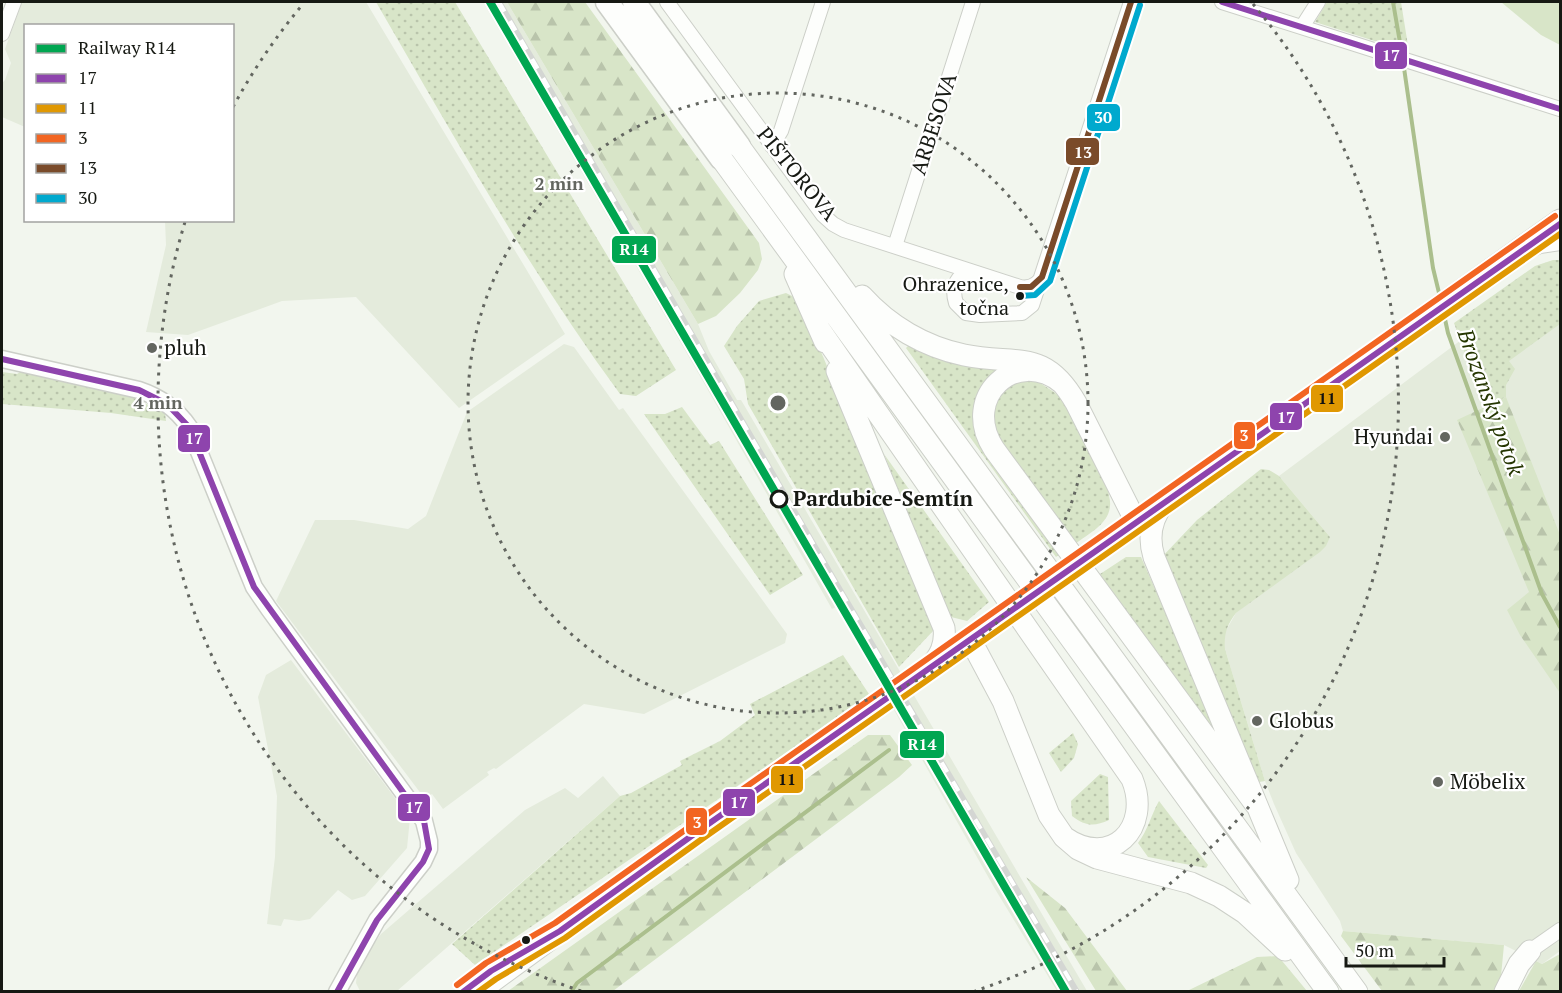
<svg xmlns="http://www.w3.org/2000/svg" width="1562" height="993" viewBox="0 0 1562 993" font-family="'PT Serif',serif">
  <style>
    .built { fill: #e4ebdc }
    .green { fill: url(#green-dots) }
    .forest { fill: url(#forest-firs) }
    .pitch { fill: #d8e5c8 }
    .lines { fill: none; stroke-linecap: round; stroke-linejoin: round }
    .stream { stroke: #abbf8d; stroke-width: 4 }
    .minor-casing { stroke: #cccfc8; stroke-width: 16 }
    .tertiary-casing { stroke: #cccfc8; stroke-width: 19 }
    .primary-casing { stroke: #cccfc8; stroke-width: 23 }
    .trunk-casing { stroke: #cccfc8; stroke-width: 25 }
    .minor { stroke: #fdfefc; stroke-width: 14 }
    .tertiary { stroke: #fdfefc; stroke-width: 16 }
    .primary { stroke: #fdfefc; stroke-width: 21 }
    .trunk { stroke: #fdfefc; stroke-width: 22 }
    .rail-casing { stroke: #d4d6d3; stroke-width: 6 }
    .rail { stroke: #fff; stroke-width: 4; stroke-dasharray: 11; stroke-linecap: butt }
    .primary-bridge-casing { stroke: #cccfc8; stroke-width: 23; stroke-linecap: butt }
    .primary-bridge { stroke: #fdfefc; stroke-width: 21 }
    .bus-1-casing { stroke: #fff; stroke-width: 10 }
    .bus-2-casing { stroke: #fff; stroke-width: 10 }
    .bus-3-casing { stroke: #fff; stroke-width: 10 }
    .bus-4-casing { stroke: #fff; stroke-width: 10 }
    .bus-5-casing { stroke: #fff; stroke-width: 10 }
    .bus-1 { stroke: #8e44ad; stroke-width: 6 }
    .bus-2 { stroke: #e09802; stroke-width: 6 }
    .bus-3 { stroke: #f26522; stroke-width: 6 }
    .bus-4 { stroke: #7a4b2a; stroke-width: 6 }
    .bus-5 { stroke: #00a9ce; stroke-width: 6 }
    .rail-1-casing { stroke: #fff; stroke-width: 12 }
    .rail-1 { stroke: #00a651; stroke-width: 8 }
    .ring { fill: none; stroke: #636660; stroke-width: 3; stroke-dasharray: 3 6 }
    .bus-dot { fill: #161913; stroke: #fff; stroke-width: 2 }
    .poi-dot { fill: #636660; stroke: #fff; stroke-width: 2 }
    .stop-dot { fill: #fff; stroke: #161913; stroke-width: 3 }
    .labels { text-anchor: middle; stroke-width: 4.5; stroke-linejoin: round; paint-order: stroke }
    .bus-label { font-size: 20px; fill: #161913; stroke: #fff; text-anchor: end }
    .street-label { font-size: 21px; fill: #161913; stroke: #fff }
    .poi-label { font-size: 21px; fill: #161913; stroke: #fff; text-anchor: start }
    .stop-label { font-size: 21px; font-weight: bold; fill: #161913; stroke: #fff; text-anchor: start }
    .water-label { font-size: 22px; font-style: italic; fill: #253601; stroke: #fff }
    .centre { fill: #636660; stroke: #fff; stroke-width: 3 }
    .ring-label { font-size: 18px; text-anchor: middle; font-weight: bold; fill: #636660; stroke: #fff; stroke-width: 4.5; stroke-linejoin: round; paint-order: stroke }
    .line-badge { stroke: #fff; stroke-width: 2 }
    .badge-label { font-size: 16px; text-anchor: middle; font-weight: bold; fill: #fff }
    .pale-badge-label { font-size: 16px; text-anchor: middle; font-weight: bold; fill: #111 }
  </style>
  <defs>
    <pattern id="green-dots" width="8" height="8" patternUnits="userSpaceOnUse" patternTransform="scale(1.5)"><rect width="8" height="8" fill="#d8e5c8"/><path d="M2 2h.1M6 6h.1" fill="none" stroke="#b9c4ab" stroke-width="1.8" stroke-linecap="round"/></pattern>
    <pattern id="forest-firs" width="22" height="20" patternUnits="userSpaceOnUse" patternTransform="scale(1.5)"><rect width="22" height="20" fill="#d8e5c8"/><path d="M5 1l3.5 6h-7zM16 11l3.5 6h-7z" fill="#b9c4ab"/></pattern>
  </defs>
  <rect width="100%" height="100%" fill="#f2f6ee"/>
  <path class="built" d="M22,2H366L565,334L459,408L356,297L282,301L188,335L146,332L166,245L165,221L232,220V26H26L25,127L2,117V83L5,80L11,63L5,49Z
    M483,2H507L698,324L709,351L737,400H741L744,405L1087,991H1057L995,889L836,607L832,609L704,383Z
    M1560,266V951L1542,964L1504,945L1343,931L1340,921L1296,853L1274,804L1265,781L1225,649L1224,634L1236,613L1330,537L1279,476Z
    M564,344L574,347L619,410L623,408L787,634L785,643L644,714L584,704L496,769L494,768L487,772L489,775L443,809L432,794L425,799L276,601L315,520H354L408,529L426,516L467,412Z
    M291,660L410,818L407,848L365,896L352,900L338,890L310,919L299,921L284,919L281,926L267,924L275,857L277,796L258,697L266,675Z
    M603,776L620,796L397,991H360L356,983L357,974L367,953L381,934L525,810L565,788L578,798Z"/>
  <path class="green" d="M376,2H455L676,370L636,396L620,394C529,270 453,135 376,2Z
    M1327,2H1401L1409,52L1315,22Z
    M1553,260H1560V324L1509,361L1515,369L1506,385V397L1484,407L1454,323L1535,266Z
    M786,293L794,297L804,311L932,618L933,631L899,667L748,404L744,379L724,346L737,326L759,301Z
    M910,344L1003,368L977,404L1062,553L1056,557L906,348Z
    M22,371L130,396L165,413L166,421L111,413L2,404V372L17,374Z
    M1024,380L1037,381L1054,392L1069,405L1109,486C1107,494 1111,499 1110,506C1109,524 1088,534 1075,544L994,436L991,407L999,393L1012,383Z
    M682,407L710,445L719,441L803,575L770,595L644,414H665Z
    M884,454L989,602L967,621L951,617L945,607Z
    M1261,469L1269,470L1279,476L1330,537L1326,546L1320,552L1236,613C1227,625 1224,633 1225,649L1265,781L1259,782L1253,780L1161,558L1197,520Z
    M1126,557H1141L1229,757L1097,576Z
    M843,655L869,694L793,748L475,965L452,944L620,796L631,793L682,765L680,761L720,741L755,715L750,704Z
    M1073,733L1078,744L1074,758L1061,772L1049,753Z
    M1100,774L1108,777L1109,820C1094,827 1085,826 1072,816L1071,801Z
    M1159,801L1208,865L1206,868L1148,857L1138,843C1148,830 1151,815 1159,801Z"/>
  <path class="forest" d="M507,2H585L759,243L762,259L758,270L740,293L716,316L698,324Z
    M1506,397L1560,535V693L1520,635L1507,610L1529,592L1457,420Z
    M868,735H890L912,765L899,777L613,991H508Z
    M1026,877L1065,908L1127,991H1096Z
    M1343,931L1504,945L1501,976L1496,991H1382L1341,936Z
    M1560,954V991H1519L1536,961L1542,964Z
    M1278,956L1307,991L1185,992L1257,957Z"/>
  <path class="pitch" d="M1501,2H1560V45L1541,35Z"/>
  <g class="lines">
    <path class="stream" d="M1393,2L1402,54
      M1403,61L1433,268L1440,297
      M1443,310L1448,333L1542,594L1560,627
      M571,992L577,983L889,750"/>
    <defs>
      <path id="minor" d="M667,2L823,215L833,224L844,230L1020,287C1031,289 1039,284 1044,274
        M1222,2L1560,109
        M1302,27L1318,2
        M2,34L14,2
        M772,146L781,131L823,2
        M895,246L973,2
        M1526,252L1540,246L1560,243
        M976,273C957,271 951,287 956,303L966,313L980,315L1022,313L1032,305L1131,2
        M1530,951L1560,930"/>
      <path id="tertiary" d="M2,359L139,390C160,397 176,408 189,427L254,587L269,609L424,821L429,841V849L423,862L377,920L337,992"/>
      <path id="primary" d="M739,146L1357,992
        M721,158L1328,992
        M795,274L825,342
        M862,296C889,326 925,347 964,355C1016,366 1044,347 1076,403L1136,522
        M820,330L1132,779C1152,828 1111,870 1064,837
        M837,371L944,628C946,645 940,656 929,668
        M1062,383C1016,346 960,397 994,449L1256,805
        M1164,503C1151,519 1148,538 1154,557L1288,880
        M1093,552L1560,220
        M970,639L1003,701L1049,815L1064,837L1078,849L1097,858L1191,883L1219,896L1245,913L1285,950
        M958,647L1000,618
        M478,992L697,832L861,716
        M1505,992L1519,964L1530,951"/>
      <path id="trunk" d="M607,2L721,158
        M634,2L739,146"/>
    </defs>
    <use href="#minor" class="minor-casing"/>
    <use href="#tertiary" class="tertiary-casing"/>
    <use href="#primary" class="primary-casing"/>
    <use href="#trunk" class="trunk-casing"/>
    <use href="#minor" class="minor"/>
    <use href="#tertiary" class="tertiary"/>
    <use href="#primary" class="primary"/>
    <use href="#trunk" class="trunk"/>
    <defs>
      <path id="rail" d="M499,2L840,590L1077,992"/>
    </defs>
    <use href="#rail" class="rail-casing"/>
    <use href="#rail" class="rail"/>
    <defs>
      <path id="primary-bridge" d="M1000,618L1093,552
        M861,716L929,668"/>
    </defs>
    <use href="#primary-bridge" class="primary-bridge-casing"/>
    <use href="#primary-bridge" class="primary-bridge"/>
    <defs>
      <path id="bus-1" d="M1222,2L1560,109
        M2,359L139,390L167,404L189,427L254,587L424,821L429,849L423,862L377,920L337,992
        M463,992L491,971L560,931L697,832L1560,224"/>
      <path id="bus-2" d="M478,992L496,979L565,938L702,839L1560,234"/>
      <path id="bus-3" d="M457,985L486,963L555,923L692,825L1555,216"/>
      <path id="bus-4" d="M1020,287H1031L1042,277L1131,2"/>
      <path id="bus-5" d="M1020,296L1035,295L1050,281L1140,5"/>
    </defs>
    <use href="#bus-1" class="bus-1-casing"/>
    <use href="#bus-2" class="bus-2-casing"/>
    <use href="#bus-3" class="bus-3-casing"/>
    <use href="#bus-4" class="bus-4-casing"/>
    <use href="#bus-5" class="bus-5-casing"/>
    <use href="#bus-1" class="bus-1"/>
    <use href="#bus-2" class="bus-2"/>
    <use href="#bus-3" class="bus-3"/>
    <use href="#bus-4" class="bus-4"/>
    <use href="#bus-5" class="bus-5"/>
    <defs>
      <path id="rail-1" d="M490,2L1066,992"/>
    </defs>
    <use href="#rail-1" class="rail-1-casing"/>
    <use href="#rail-1" class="rail-1"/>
  </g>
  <g class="ring">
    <circle cx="778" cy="403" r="310"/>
    <path d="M581 991A620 620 0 0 1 185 222M233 107A620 620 0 0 1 303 4M1253 4A620 620 0 0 1 975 991"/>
  </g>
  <g class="bus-dot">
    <circle cx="1020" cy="296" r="5"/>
    <circle cx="526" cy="940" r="5"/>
  </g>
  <g class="poi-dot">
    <circle cx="152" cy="348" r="6"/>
    <circle cx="1445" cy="437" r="6"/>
    <circle cx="1257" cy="721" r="6"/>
    <circle cx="1438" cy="782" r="6"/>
  </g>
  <circle class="stop-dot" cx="779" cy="499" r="8"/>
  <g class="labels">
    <g class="bus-label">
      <text x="1009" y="291">Ohrazenice,<tspan x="1009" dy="24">točna</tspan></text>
    </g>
    <g class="street-label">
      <text transform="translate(934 124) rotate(-72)" y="7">ARBESOVA</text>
      <text transform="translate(797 174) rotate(51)" y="7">PIŠTOROVA</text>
    </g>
    <g class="poi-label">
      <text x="164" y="355">pluh</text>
      <text x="1433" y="444" text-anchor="end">Hyundai</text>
      <text x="1269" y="728">Globus</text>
      <text x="1450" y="789">Möbelix</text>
    </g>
    <g class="stop-label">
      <text x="793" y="506">Pardubice-Semtín</text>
    </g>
    <g class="water-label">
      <text transform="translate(1491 402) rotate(70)" y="8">Brozanský potok</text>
    </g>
  </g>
  <circle cx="778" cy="403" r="9" class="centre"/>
  <g class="ring-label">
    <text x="559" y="190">2 min</text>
    <text x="158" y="409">4 min</text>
  </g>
  <g class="line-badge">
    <rect x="1374" y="41" width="34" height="29" rx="6" fill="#8e44ad"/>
    <rect x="1086" y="103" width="35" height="29" rx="6" fill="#00a9ce"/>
    <rect x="1065" y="137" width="35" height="29" rx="6" fill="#7a4b2a"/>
    <rect x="611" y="235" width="46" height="29" rx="6" fill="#00a651"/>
    <rect x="1310" y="384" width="34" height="29" rx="6" fill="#e09802"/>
    <rect x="1269" y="402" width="34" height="29" rx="6" fill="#8e44ad"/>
    <rect x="1233" y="421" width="23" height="29" rx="6" fill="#f26522"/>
    <rect x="177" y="424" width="34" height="29" rx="6" fill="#8e44ad"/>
    <rect x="899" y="730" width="46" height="29" rx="6" fill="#00a651"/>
    <rect x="770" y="765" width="34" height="29" rx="6" fill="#e09802"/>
    <rect x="722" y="788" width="34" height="29" rx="6" fill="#8e44ad"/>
    <rect x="397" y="793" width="34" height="29" rx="6" fill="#8e44ad"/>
    <rect x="685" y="807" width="23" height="29" rx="6" fill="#f26522"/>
  </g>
  <g class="badge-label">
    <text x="1391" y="61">17</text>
    <text x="1103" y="123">30</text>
    <text x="1083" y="158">13</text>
    <text x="634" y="255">R14</text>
    <text x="1286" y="423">17</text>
    <text x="1244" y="441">3</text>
    <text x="194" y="444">17</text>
    <text x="922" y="750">R14</text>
    <text x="739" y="808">17</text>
    <text x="414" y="813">17</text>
    <text x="697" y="828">3</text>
  </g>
  <g class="pale-badge-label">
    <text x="1327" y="404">11</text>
    <text x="787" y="785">11</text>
  </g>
  <rect width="1562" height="993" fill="none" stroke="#161913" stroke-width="6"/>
  <rect x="24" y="24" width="210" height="198" fill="#ffffff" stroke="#a2a3a1" stroke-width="1.5"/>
  <rect x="36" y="44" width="30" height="9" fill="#00a651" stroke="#a2a3a1" stroke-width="1.5"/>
  <text x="78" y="54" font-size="18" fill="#161913">Railway R14</text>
  <rect x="36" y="74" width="30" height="9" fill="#8e44ad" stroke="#a2a3a1" stroke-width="1.5"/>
  <text x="78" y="84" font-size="18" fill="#161913">17</text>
  <rect x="36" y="104" width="30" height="9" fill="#e09802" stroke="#a2a3a1" stroke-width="1.5"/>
  <text x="78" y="114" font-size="18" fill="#161913">11</text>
  <rect x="36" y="134" width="30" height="9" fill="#f26522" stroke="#a2a3a1" stroke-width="1.5"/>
  <text x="78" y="144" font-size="18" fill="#161913">3</text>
  <rect x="36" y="164" width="30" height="9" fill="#7a4b2a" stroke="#a2a3a1" stroke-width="1.5"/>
  <text x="78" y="174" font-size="18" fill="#161913">13</text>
  <rect x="36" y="194" width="30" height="9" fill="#00a9ce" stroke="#a2a3a1" stroke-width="1.5"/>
  <text x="78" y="204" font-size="18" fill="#161913">30</text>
  <path d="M1346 957v9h98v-9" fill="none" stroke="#161913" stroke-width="3"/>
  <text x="1355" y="957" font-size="18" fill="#161913" stroke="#ffffff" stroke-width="4.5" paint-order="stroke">50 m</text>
</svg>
